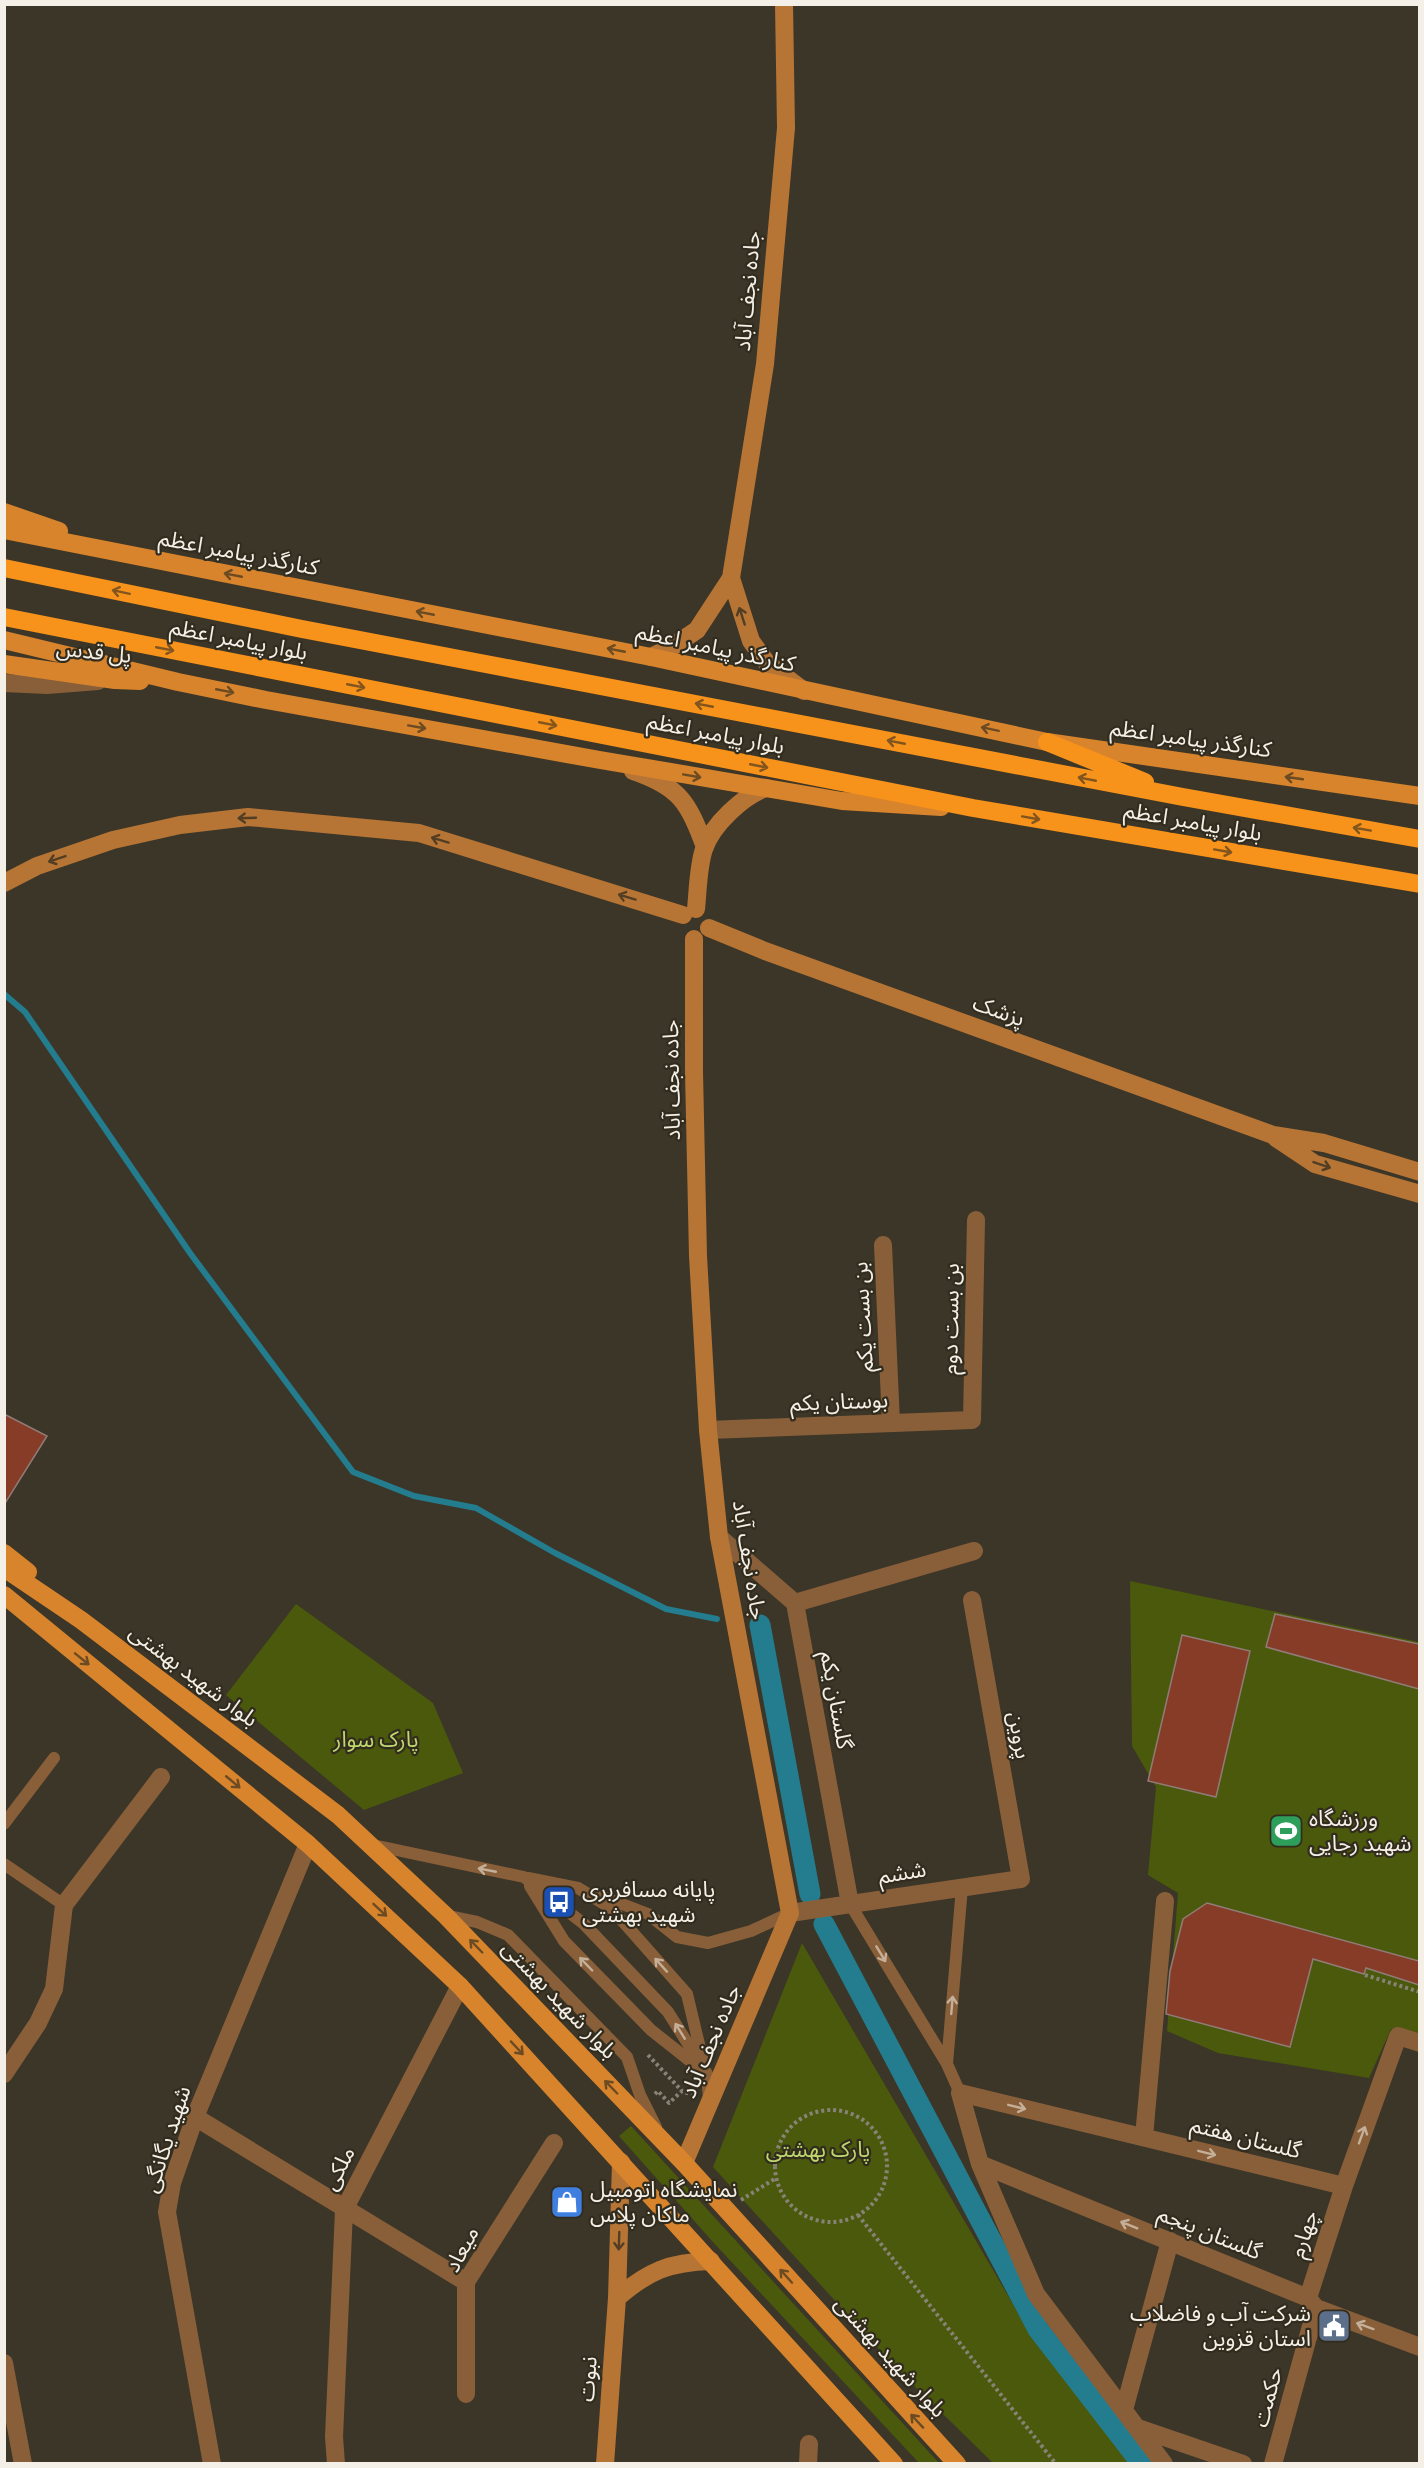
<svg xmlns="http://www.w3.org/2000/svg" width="1424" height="2468" viewBox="0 0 1424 2468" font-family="Cabin,'Noto Sans Arabic',sans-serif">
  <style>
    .green { fill: #4a590b }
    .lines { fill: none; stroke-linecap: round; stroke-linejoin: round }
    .stream { stroke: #247d8f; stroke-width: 6 }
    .canal { stroke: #247d8f; stroke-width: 21 }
    .building { fill: #863c27; stroke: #907c77; stroke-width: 1.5 }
    .path { stroke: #888377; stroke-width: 4; stroke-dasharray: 3 3; stroke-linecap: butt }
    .lane { stroke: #895f3a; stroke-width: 12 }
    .street { stroke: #895f3a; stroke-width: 18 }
    .secondary { stroke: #b67435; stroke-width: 18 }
    .primary { stroke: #d8842c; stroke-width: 18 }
    .highway { stroke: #f7921b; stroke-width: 18 }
    .oneway { stroke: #6c4b23 }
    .oneway2 { stroke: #81551d }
    .oneway3 { stroke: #533e24 }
    .oneway4 { stroke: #c4af99 }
    .labels { text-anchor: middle; stroke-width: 4.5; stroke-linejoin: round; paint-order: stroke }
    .street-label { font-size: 22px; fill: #f4f0e7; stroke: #322c1e }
    .park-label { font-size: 22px; fill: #bfd86d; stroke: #322c1e }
    .poi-label { font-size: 22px; fill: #f4f0e7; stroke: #322c1e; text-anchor: start }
  </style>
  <rect width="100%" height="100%" fill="#3c3628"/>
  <path class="green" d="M1130,1581L1419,1642V2038L1391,2029L1369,2078L1218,2053L1167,2031L1178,1893L1148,1875L1156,1787L1132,1746Z
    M296,1604L433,1703L463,1773L364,1810L226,1695Z
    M802,1943L1031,2335L1129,2463H993L901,2373L713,2167Z
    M631,2126L939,2463H919L712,2241L619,2136Z"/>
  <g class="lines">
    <path class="stream" d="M4,994L25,1012L190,1253L353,1472L414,1496L476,1508L555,1553L666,1609L717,1619
      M753,1624L760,1625"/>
    <path class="canal" d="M760,1625L810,1894
      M824,1924L1038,2329L1142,2464"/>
  </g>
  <path class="building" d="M4,1414L47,1436L4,1505Z
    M1275,1614L1419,1644V1689L1266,1647Z
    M1182,1635L1250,1651L1216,1797L1148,1781Z
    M1207,1903L1419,1961V1985L1366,1968L1364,1974L1313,1959L1290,2047L1166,2014L1170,1971L1183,1919Z"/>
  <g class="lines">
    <path class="path" d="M1365,1975L1420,1992
      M648,2055L682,2091
      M655,2094L658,2091L669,2103L682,2091L695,2096
      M775 2166a56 56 0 1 1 112 0a56 56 0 1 1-112 0Z
      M741,2200L776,2178
      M858,2215L1056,2464"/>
    <path class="lane" d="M4,1824L54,1758
      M373,1845L524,1877L584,1924L668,2012L707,2074L709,2099
      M4,1864L64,1905
      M528,1878L578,1888L611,1908L687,1994L703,2061
      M530,1886L564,1941L651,2030L699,2068
      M596,1894L648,1914L677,1937L708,1943L751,1931L790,1913
      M850,1904L947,2064L960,2093
      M448,1916L477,1922L508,1935L627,2057L640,2095L656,2127
      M947,2064L962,1887"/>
    <path class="street" d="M4,683L47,685L98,681
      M883,1245L891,1423
      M708,1430L972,1420L976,1220
      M719,1537L795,1603L850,1904
      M795,1603L974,1551
      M790,1913L1021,1879L972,1600
      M4,2074L38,2023L54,1989L64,1905L161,1777
      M195,2117L466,2282
      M1144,2137L1165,1901
      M980,2164L1308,2298L1316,2308L1420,2347
      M1308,2298L1344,2186
      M4,2363L23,2464
      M466,2394V2282L554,2143
      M1124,2410L1170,2241
      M1138,2428L1243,2464
      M212,2464L167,2212L172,2183L195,2117L308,1844
      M336,2464L334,2437L344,2210L460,1986
      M808,2464L809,2444
      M1164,2464L1036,2294L980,2164L960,2093L1344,2186L1398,2036L1420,2043
      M1273,2464L1316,2308"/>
    <path class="secondary" d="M784,4L786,128L765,364L731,578L751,641L767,663L804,691
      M651,657L675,645L697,630L731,578
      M633,771C680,787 688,802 705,847
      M4,883L37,866L113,840L180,825L248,817L419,833L683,915
      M696,909C698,890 698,867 704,849C712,825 743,796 766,788
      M709,928L765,951L1273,1135L1324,1143L1420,1172
      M1276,1138L1315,1164L1420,1194
      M684,2163L790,1913L719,1537L708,1430L698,1256L694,1072V939
      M617,2298C648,2271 670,2262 711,2261
      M605,2464L617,2298L621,2162"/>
    <path class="primary" d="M4,512L59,531
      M4,530L651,657L1047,742L1420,796
      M4,640L178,682L266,700L600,760L842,801L941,807
      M4,664L115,680L140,681
      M4,1553L28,1572
      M4,1568L81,1620L338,1815L446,1916L684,2163L957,2464
      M4,1595L308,1844L460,1986L894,2464"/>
    <path class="highway" d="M4,568L302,629L1183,797L1420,839
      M4,617L973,808L1420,884
      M1047,742L1145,782"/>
  </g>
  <defs><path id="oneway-shaft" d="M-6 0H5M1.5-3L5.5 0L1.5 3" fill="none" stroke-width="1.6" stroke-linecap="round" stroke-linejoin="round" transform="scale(1.5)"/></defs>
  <g class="oneway">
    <use href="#oneway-shaft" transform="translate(233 575) rotate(-169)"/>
    <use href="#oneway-shaft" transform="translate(425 613) rotate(-169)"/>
    <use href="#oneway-shaft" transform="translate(616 650) rotate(-169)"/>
    <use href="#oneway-shaft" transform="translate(225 691) rotate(11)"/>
    <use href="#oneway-shaft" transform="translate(417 727) rotate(10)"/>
    <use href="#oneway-shaft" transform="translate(990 729) rotate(-168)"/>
    <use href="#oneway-shaft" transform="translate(692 776) rotate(10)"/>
    <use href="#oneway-shaft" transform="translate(1294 778) rotate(-172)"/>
    <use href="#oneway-shaft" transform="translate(82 1659) rotate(39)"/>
    <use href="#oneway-shaft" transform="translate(233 1782) rotate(40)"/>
    <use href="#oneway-shaft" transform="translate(380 1910) rotate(43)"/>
    <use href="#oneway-shaft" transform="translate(476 1946) rotate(-134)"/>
    <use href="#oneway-shaft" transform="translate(517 2048) rotate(47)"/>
    <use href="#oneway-shaft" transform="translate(611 2087) rotate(-134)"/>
    <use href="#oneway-shaft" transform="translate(786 2276) rotate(-132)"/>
    <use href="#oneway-shaft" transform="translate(917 2421) rotate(-133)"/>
  </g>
  <g class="oneway2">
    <use href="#oneway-shaft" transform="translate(121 592) rotate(-168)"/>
    <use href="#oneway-shaft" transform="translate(165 649) rotate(11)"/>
    <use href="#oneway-shaft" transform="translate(356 686) rotate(11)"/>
    <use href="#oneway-shaft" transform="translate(704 705) rotate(-169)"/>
    <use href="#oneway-shaft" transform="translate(548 724) rotate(11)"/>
    <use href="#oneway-shaft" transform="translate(896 742) rotate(-169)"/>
    <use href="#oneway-shaft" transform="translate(759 766) rotate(11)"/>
    <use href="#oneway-shaft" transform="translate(1087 779) rotate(-169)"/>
    <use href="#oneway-shaft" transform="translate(1031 818) rotate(10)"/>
    <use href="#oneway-shaft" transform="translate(1362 829) rotate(-170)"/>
    <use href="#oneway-shaft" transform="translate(1223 851) rotate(10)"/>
  </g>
  <g class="oneway3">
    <use href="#oneway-shaft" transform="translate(742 616) rotate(-108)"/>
    <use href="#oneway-shaft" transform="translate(247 818) rotate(178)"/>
    <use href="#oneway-shaft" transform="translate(440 840) rotate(-163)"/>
    <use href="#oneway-shaft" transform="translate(57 859) rotate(161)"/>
    <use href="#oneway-shaft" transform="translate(627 897) rotate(-163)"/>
    <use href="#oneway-shaft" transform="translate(1322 1165) rotate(19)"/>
    <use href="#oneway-shaft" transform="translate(619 2241) rotate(92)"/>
  </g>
  <g class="oneway4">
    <use href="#oneway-shaft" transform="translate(487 1870) rotate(-169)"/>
    <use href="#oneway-shaft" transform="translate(881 1954) rotate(59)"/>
    <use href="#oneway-shaft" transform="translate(586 1964) rotate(-134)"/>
    <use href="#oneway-shaft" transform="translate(661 1965) rotate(-132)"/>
    <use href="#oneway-shaft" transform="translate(952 2005) rotate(-85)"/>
    <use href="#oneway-shaft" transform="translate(680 2031) rotate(-122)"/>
    <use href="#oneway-shaft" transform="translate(1017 2107) rotate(14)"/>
    <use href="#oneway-shaft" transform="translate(1362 2135) rotate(-70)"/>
    <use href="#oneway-shaft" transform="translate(1207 2153) rotate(14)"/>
    <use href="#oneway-shaft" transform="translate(1129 2225) rotate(-158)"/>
    <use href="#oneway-shaft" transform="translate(1365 2326) rotate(-160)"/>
  </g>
  <defs>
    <symbol id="stadium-square" viewBox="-11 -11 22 22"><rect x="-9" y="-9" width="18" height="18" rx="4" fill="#2e9e5b" stroke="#322c1e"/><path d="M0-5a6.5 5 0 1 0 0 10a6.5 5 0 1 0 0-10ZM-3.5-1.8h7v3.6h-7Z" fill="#fff"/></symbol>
    <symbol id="bus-square" viewBox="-11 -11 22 22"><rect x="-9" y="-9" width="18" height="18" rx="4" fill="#1a4fb4" stroke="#322c1e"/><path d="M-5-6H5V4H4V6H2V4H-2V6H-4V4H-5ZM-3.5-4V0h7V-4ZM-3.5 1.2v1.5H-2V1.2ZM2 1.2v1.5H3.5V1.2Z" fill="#fff"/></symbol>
    <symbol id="shop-square" viewBox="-11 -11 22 22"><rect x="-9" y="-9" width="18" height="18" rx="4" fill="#3f7fe0" stroke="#322c1e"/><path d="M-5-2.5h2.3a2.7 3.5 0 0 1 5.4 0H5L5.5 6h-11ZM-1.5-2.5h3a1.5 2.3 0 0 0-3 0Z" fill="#fff"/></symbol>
    <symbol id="civic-square" viewBox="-11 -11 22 22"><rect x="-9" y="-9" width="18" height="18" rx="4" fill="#5c6f8a" stroke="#322c1e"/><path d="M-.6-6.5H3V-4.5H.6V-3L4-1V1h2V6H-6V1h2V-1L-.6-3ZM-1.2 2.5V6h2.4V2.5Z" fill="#fff"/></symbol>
  </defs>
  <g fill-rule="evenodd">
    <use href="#stadium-square" x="1267" y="1812" width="38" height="38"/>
    <use href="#bus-square" x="540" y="1883" width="38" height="38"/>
    <use href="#shop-square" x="548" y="2183" width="38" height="38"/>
    <use href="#civic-square" x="1315" y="2307" width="38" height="38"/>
  </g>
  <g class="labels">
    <g class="street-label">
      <text transform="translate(747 291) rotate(-85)" y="8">جاده نجف آباد</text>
      <text transform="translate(239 552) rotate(11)" y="8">کنارگذر پیامبر اعظم</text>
      <text transform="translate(239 639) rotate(11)" y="8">بلوار پیامبر اعظم</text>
      <text transform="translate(716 647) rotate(12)" y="8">کنارگذر پیامبر اعظم</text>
      <text transform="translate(94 651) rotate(6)" y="8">پل قدس</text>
      <text transform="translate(716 733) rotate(11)" y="8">بلوار پیامبر اعظم</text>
      <text transform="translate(1191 738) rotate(8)" y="8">کنارگذر پیامبر اعظم</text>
      <text transform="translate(1193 821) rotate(10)" y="8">بلوار پیامبر اعظم</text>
      <text transform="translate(999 1010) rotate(20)" y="8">پزشک</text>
      <text transform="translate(671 1080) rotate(-91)" y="8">جاده نجف آباد</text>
      <text transform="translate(862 1317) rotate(-93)" y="8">بن بست یکم</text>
      <text transform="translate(950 1319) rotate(-89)" y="8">بن بست دوم</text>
      <text transform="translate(839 1401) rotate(-2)" y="8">بوستان یکم</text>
      <text transform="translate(750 1560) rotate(81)" y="8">جاده نجف آباد</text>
      <text transform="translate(194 1675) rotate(37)" y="8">بلوار شهید بهشتی</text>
      <text transform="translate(837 1700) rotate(80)" y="8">گلستان یکم</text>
      <text transform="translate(1020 1735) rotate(80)" y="8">پروین</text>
      <text transform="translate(902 1872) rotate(-9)" y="8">ششم</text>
      <text transform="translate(560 1999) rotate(46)" y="8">بلوار شهید بهشتی</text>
      <text transform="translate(710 2041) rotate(-67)" y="8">جاده نجف آباد</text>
      <text transform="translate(1246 2137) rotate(14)" y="8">گلستان هفتم</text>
      <text transform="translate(166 2139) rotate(-72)" y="8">شهید یگانگی</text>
      <text transform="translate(338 2168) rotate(-63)" y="8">ملکی</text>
      <text transform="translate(1210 2232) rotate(22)" y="8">گلستان پنجم</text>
      <text transform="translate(1303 2234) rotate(-72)" y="8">چهارم</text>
      <text transform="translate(461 2249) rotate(-62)" y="8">میعاد</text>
      <text transform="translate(891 2356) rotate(48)" y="8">بلوار شهید بهشتی</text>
      <text transform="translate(587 2379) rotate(-86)" y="8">نبوت</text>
      <text transform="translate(1267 2397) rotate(-75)" y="8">حکمت</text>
    </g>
    <g class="park-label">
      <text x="376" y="1747">پارک سوار</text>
      <text x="818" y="2157">پارک بهشتی</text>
    </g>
    <g class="poi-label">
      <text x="1309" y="1826">ورزشگاه<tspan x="1309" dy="25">شهید رجایی</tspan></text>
      <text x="582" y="1897">پایانه مسافربری<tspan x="582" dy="25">شهید بهشتی</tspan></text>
      <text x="590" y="2197">نمایشگاه اتومبیل<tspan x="590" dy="25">ماکان پلاس</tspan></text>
      <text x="1311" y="2321" text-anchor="end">شرکت آب و فاضلاب<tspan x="1311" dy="25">استان قزوین</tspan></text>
    </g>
  </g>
  <rect width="1424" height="2468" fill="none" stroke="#f4f0e7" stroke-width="12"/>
</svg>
